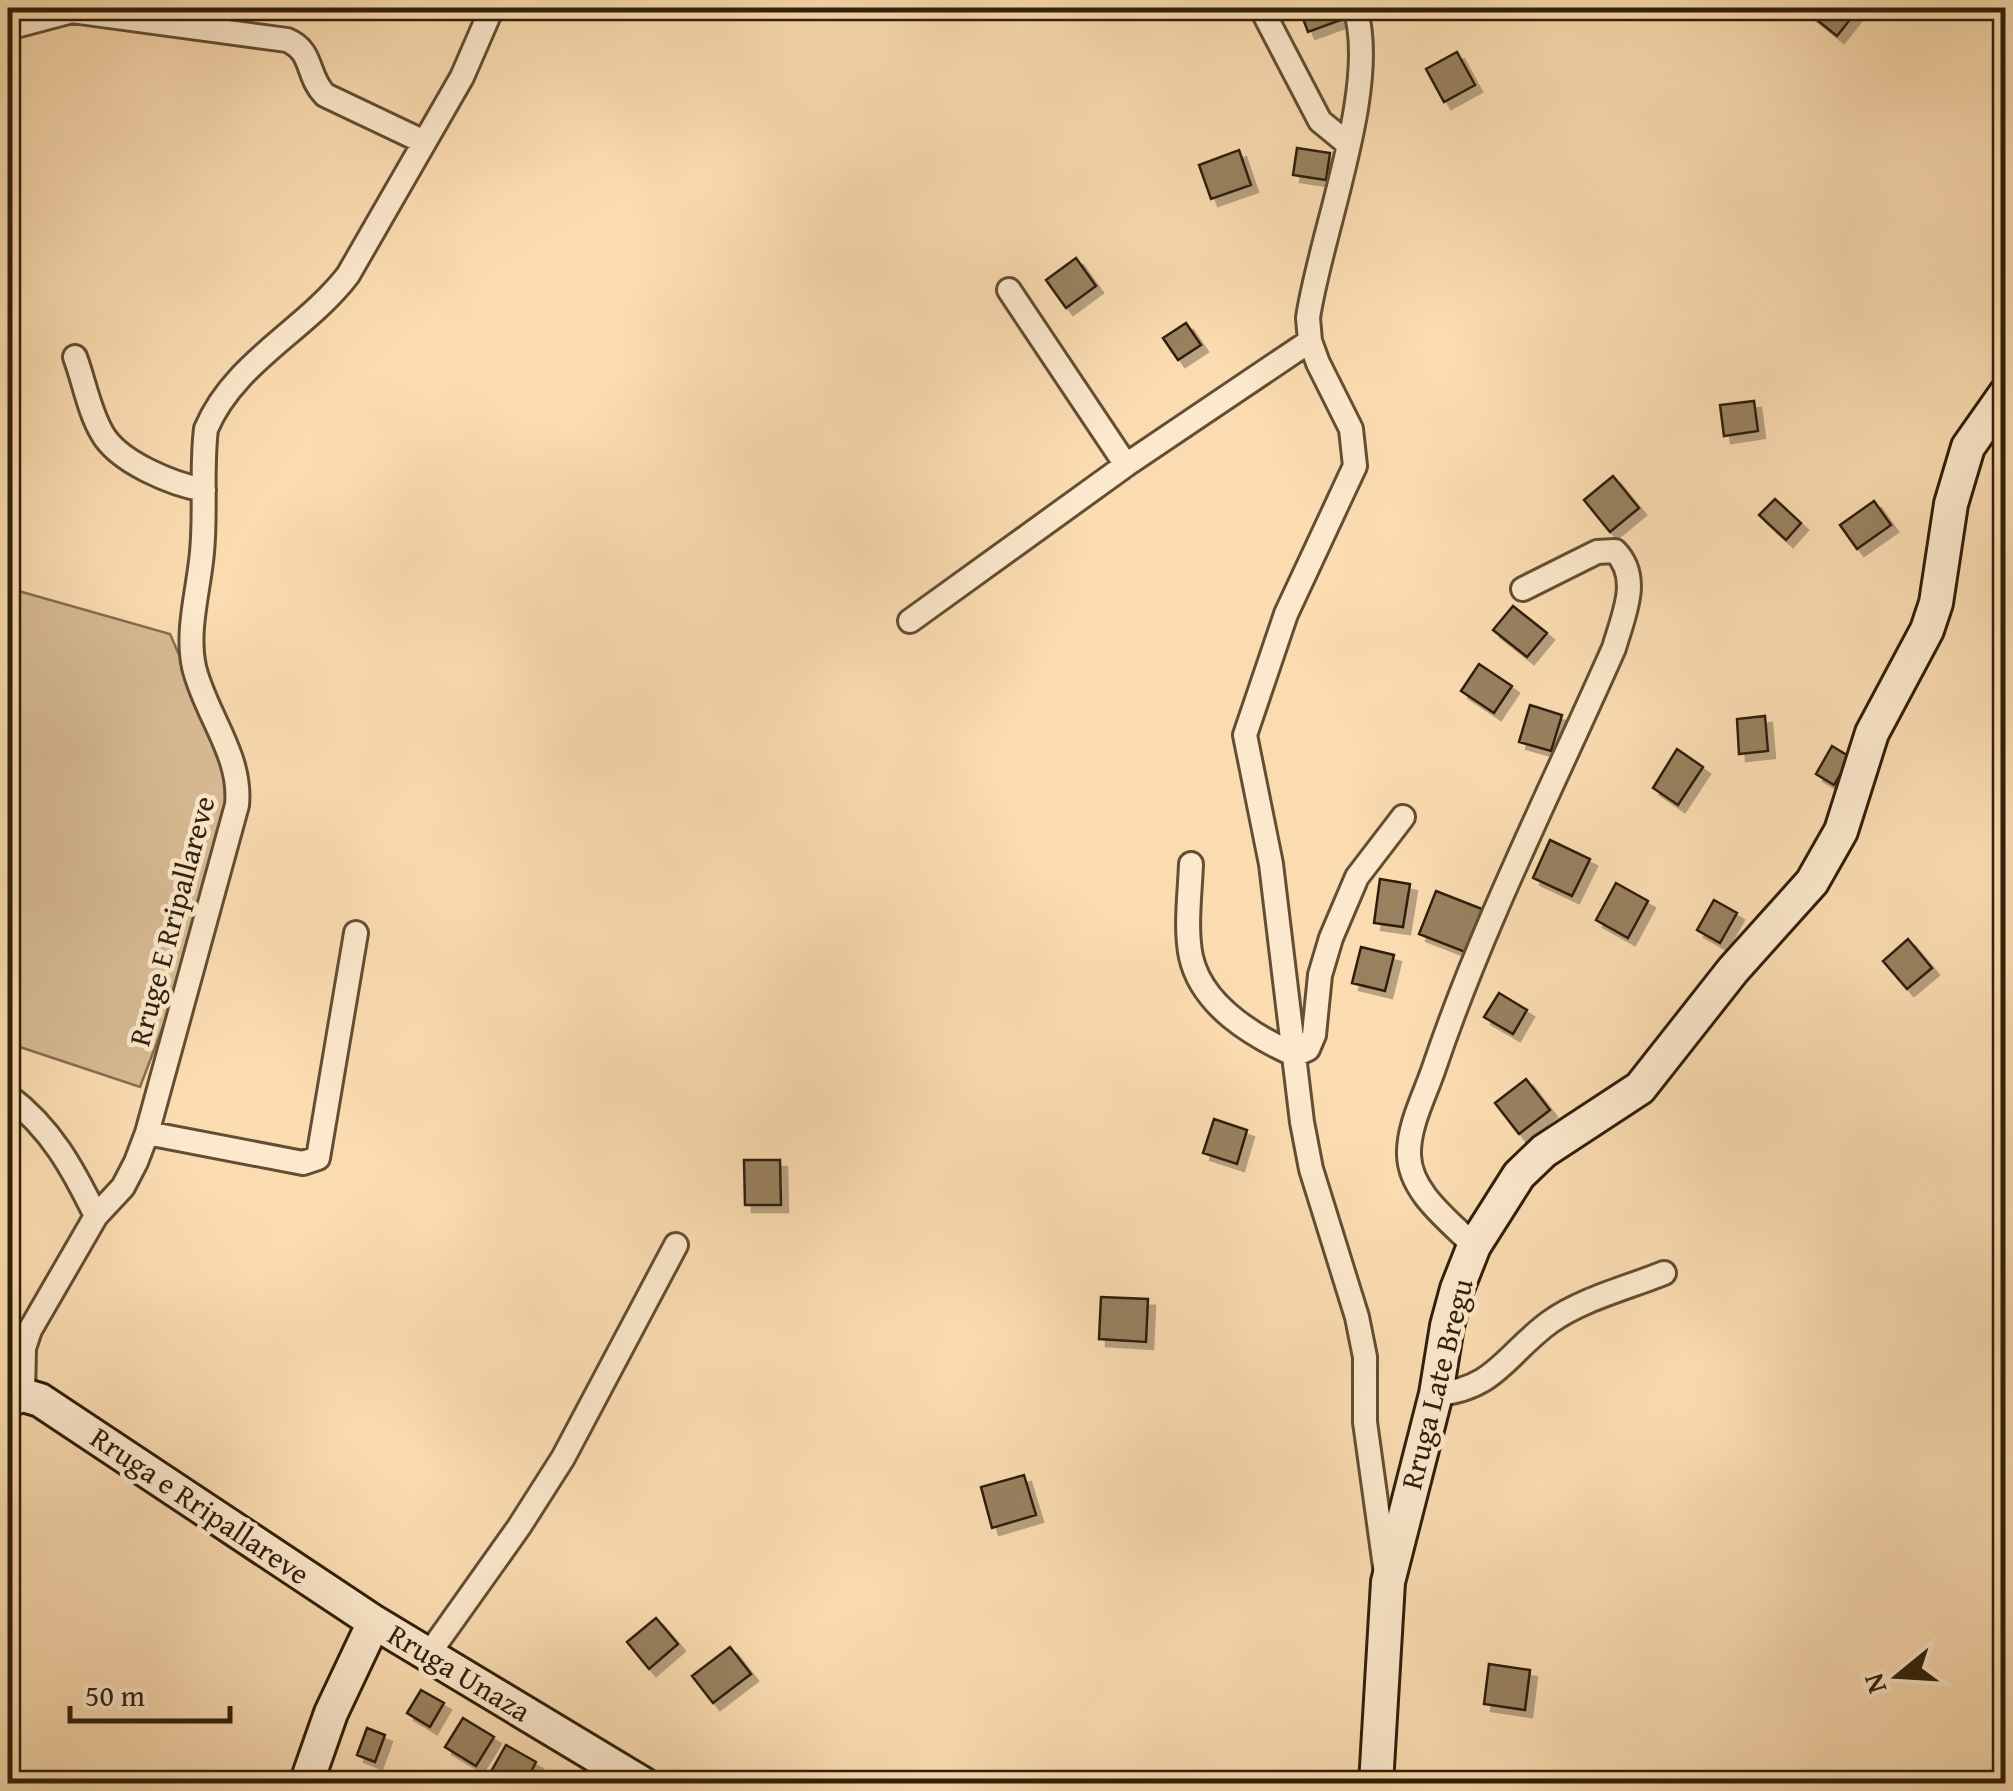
<svg xmlns="http://www.w3.org/2000/svg" width="2013" height="1791" viewBox="0 0 2013 1791" font-family="'Gentium Book Plus',serif">
  <style>
    .green { fill: #d8bc94; stroke: #846e4e; stroke-width: 2.5 }
    .building { fill: #998160; stroke: #2f1f09; stroke-width: 2.5; filter: url(#shadow) }
    .lines { fill: none; stroke-linecap: round; stroke-linejoin: round }
    .street-casing { stroke: #624e33; stroke-width: 28 }
    .secondary-casing { stroke: #2f1f09; stroke-width: 38 }
    .street { stroke: #fce8cc; stroke-width: 22 }
    .secondary { stroke: #fce8cc; stroke-width: 32 }
    .labels { text-anchor: middle; stroke-width: 9; stroke-linejoin: round; paint-order: stroke }
    .street-label { font-size: 30px; fill: #2f1f09; stroke: #fce8cc }
  </style>
  <defs>
    <filter id="shadow"><feDropShadow dx="7" dy="7" stdDeviation="0" flood-color="#0004"/></filter>
  </defs>
  <rect width="100%" height="100%" fill="#fbdcb1"/>
  <filter id="stains"><feTurbulence type="fractalNoise" baseFrequency=".002" numOctaves="4"/><feColorMatrix values="0 0 0 0 .2 0 0 0 0 .09 0 0 0 0 .02 0 0 0 .5 -.17"/></filter>
  <radialGradient id="worn" r=".72"><stop offset=".6" stop-color="#630" stop-opacity="0"/><stop offset="1" stop-color="#630" stop-opacity=".3"/></radialGradient>
  <path class="green" d="M8,588L170,634L233,779L170,1008L140,1087L8,1043Z"/>
  <path class="building" d="M1299,8H1346L1349,17L1308,32Z
    M1811,8H1851L1856,12L1837,36L1807,12Z
    M1457,52L1475,85L1444,102L1426,69Z
    M1297,148L1330,153L1326,180L1293,175Z
    M1239,150L1251,185L1211,199L1199,165Z
    M1998,180H2006V227H1997Z
    M1076,258L1096,286L1066,308L1046,280Z
    M1186,323L1201,345L1178,360L1163,338Z
    M1754,401L1758,431L1724,436L1720,405Z
    M1613,476L1639,508L1610,532L1584,500Z
    M1775,499L1801,523L1786,540L1759,515Z
    M1874,501L1891,525L1857,549L1840,525Z
    M1513,606L1547,633L1527,657L1493,630Z
    M1479,664L1512,686L1494,713L1461,691Z
    M1530,705L1562,715L1551,751L1519,742Z
    M1765,716L1768,751L1739,754L1737,719Z
    M1832,746L1850,757L1834,785L1816,774Z
    M1677,749L1703,767L1678,805L1653,788Z
    M1550,840L1590,859L1572,896L1533,878Z
    M1380,879L1410,884L1403,927L1374,923Z
    M1616,883L1648,901L1628,938L1596,920Z
    M1436,891L1482,909L1465,952L1419,934Z
    M1714,900L1737,913L1720,943L1697,930Z
    M1908,939L1932,968L1907,989L1883,961Z
    M1361,947L1394,955L1385,991L1352,983Z
    M1499,993L1527,1010L1513,1034L1484,1017Z
    M1526,1079L1550,1110L1519,1134L1495,1103Z
    M1214,1119L1247,1130L1237,1164L1203,1153Z
    M744,1160H780L781,1205H745Z
    M1101,1297L1148,1299L1146,1342L1099,1339Z
    M1024,1475L1036,1515L992,1528L981,1487Z
    M656,1618L678,1644L649,1669L627,1642Z
    M730,1647L751,1674L713,1703L692,1676Z
    M1489,1664L1530,1670L1525,1710L1484,1704Z
    M421,1690L444,1703L430,1727L407,1713Z
    M463,1718L494,1737L476,1766L445,1747Z
    M367,1728L385,1735L375,1762L357,1755Z
    M506,1745L536,1762L525,1784H484Z"/>
  <g class="lines">
    <defs>
      <path id="street" d="M1261,8L1320,121L1348,144
        M1355,8C1380,87 1320,234 1308,318L1310,341L1318,363L1351,429L1355,466L1286,614L1245,735L1271,864L1302,1122L1311,1169L1357,1317L1365,1357V1422L1386,1574
        M8,28L72,11L287,40C314,51 306,76 325,95L424,142
        M1009,290L1126,465
        M75,357C84,381 89,411 102,433C118,462 172,484 204,490
        M910,621L1126,465L1310,341
        M1191,864C1190,893 1185,928 1191,957C1202,1006 1253,1036 1295,1055L1308,1049L1314,1035L1320,975L1331,938L1357,877L1403,817
        M8,1096C51,1128 73,1169 96,1216
        M147,1133L303,1163L318,1158L356,933
        M1474,1246C1450,1221 1410,1193 1409,1155C1408,1126 1425,1095 1434,1068C1482,926 1553,786 1614,648C1623,616 1642,578 1615,551L1597,552L1523,589
        M1436,1394C1495,1390 1507,1353 1550,1322C1582,1299 1627,1288 1664,1273
        M23,1395L24,1348L30,1330L96,1216L123,1187L136,1162L147,1133L237,805C242,755 205,714 194,667C186,630 199,589 202,552C206,511 201,470 206,429C234,362 305,331 348,275L462,77L492,8
        M428,1655L519,1527L563,1458L676,1245"/>
      <path id="secondary" d="M8,1400L23,1395L40,1400L374,1622L643,1784
        M306,1784L331,1713L374,1622
        M1376,1784L1388,1582L1436,1394L1447,1326L1457,1289L1474,1246L1519,1175L1544,1151L1640,1088L1733,970L1812,882L1841,831L1872,733L1927,630L1936,603L1951,504L1968,447L2006,393"/>
    </defs>
    <use href="#street" class="street-casing"/>
    <use href="#secondary" class="secondary-casing"/>
    <use href="#street" class="street"/>
    <use href="#secondary" class="secondary"/>
  </g>
  <g class="labels">
    <g class="street-label">
      <text transform="translate(172 921) rotate(-75)" y="10">Rruge E Rripallareve</text>
      <text transform="translate(1437 1384) rotate(-76)" y="10">Rruga Late Bregu</text>
      <text transform="translate(200 1506) rotate(34)" y="10">Rruga e Rripallareve</text>
      <text transform="translate(459 1673) rotate(31)" y="10">Rruga Unaza</text>
    </g>
  </g>
  <rect width="2013" height="1791" fill="none" stroke="#fbdcb1" stroke-width="40"/>
  <rect x="10" y="10" width="1993" height="1771" fill="none" stroke="#2f1f09" stroke-width="5"/>
  <rect x="20" y="20" width="1973" height="1751" fill="none" stroke="#2f1f09" stroke-width="2.5"/>
  <g transform="translate(1898 1676) rotate(252)" stroke="#fce8cc" stroke-width="8" paint-order="stroke">
  <path d="M0-8L18 38L0 25L-18 38Z" fill="#2f1f09"/>
  <text y="-15" font-size="28" font-weight="bold" text-anchor="middle" fill="#2f1f09">N</text>
  </g>
  <path d="M70 1706v15h160v-15" fill="none" stroke="#2f1f09" stroke-width="5"/>
  <text x="85" y="1706" font-size="30" fill="#2f1f09" stroke="#fce8cc" stroke-width="8" paint-order="stroke">50 m</text>
  <rect width="100%" height="100%" filter="url(#stains)"/>
  <rect width="100%" height="100%" fill="url(#worn)"/>
</svg>
